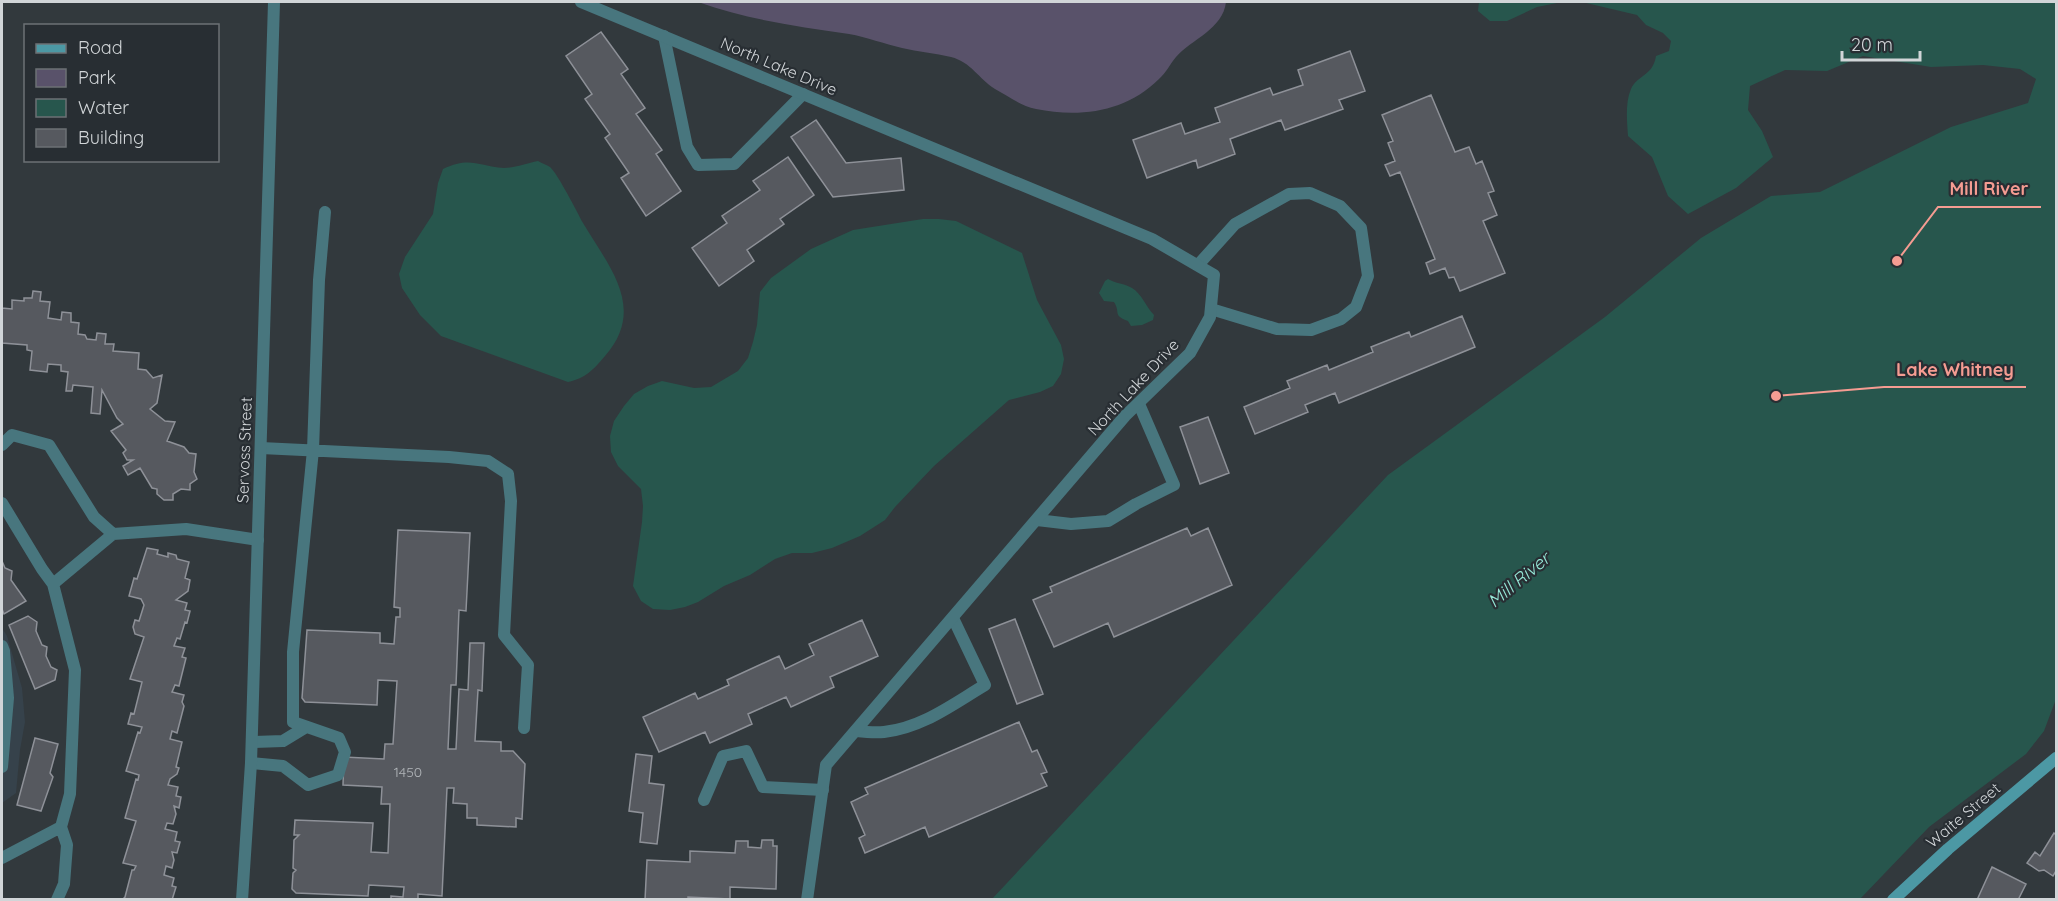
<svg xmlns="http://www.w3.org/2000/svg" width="2058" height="901" viewBox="0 0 2058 901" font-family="Quicksand,sans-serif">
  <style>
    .built { fill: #36424b }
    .green { fill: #59526a }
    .water { fill: #27564d }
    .building { fill: #56595f; stroke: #8e9198; stroke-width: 1.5 }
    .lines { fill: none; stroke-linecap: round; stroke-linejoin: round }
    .lane { stroke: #48767e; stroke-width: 12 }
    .street { stroke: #48767e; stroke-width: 12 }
    .secondary { stroke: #4c98a4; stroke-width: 12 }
    .labels { text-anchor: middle; stroke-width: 4.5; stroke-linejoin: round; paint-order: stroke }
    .number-label { font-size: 14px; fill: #b2b6ba }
    .street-label { font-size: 16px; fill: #d1d5d8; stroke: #282e33 }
    .water-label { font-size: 18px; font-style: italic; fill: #96e8d8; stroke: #282e33 }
    .leader { fill: none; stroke: #f59c92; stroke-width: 2 }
    .callout-dot { fill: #f59c92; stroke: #282e33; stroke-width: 2 }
    .callout-label { font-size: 18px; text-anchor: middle; font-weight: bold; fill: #f59c92; stroke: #282e33; stroke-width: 4.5; stroke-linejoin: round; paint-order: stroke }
  </style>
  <rect width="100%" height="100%" fill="#32393d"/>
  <path class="built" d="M2,628L7,636L22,688L25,722L20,750L16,793L2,803Z"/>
  <path class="green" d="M698,2H1226C1223,29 1192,39 1176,57C1170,64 1166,73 1159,79C1126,112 1080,118 1036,109C1021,106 1008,96 995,89C979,79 971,62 951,57C935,53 918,52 902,48C884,44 867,37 849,34C796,26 748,20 698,2Z"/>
  <path class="water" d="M1479,2H1562L1537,7L1507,21H1490L1478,11Z
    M1582,2H2056V699L2044,731L2026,754L1929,827L1860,899H992L1388,475L1605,317L1701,238L1771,196L1820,192L1951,127L2028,103L2036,79L2020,69L1983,65L1931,67L1863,56L1827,71L1785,70L1750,86L1748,110L1762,131L1773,157L1736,188L1688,214L1668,196L1652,157L1628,136C1627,121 1625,103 1631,89C1637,75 1653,76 1656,56L1669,51L1671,41L1663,33L1646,25L1637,15Z
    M538,161C541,163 547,165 550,167C558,174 577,212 583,223C609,267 647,308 605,356C593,370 586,378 568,382L441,336L420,315L402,288L399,274L405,257L433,214L438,183L443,169C470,156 478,166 504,168C515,168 527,163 538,161Z
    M923,219H939L956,221L1022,253L1037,300L1061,345L1064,359L1061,374L1053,386L1040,392L1009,400L934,466L895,507L885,520L860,536L832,548L812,553H792L775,559L750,575L724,586L698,602L685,607L670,610L653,609L641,601L633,586L642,522L643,506L641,489L618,466L611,452L610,436L614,421L624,406L634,394L648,386L662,381L694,388L711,387L738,371L748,358L753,342L757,325L760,292L771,278L811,249L853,230Z
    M1108,279C1116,284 1124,283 1132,288C1142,294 1146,307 1154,315L1153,320L1142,325L1131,326L1128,321C1112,315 1121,313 1114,302L1104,301L1099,293L1105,281Z"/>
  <path class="building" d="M601,32L628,69L621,74L645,108L636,114L662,150L656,154L681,191L646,216L621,178L629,173L605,138L610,134L585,99L592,94L566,56Z
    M1350,51L1365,91L1339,100L1343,109L1285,130L1281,120L1230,139L1235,154L1198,168L1196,160L1147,178L1133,140L1181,123L1185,134L1220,122L1215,108L1270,88L1273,95L1303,85L1298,70Z
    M1431,95L1455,152L1469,147L1476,164L1482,161L1494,191L1488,193L1497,215L1483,221L1505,273L1460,291L1454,277L1449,278L1445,268L1430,274L1426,263L1435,259L1400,172L1390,176L1385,165L1395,161L1388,143L1393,141L1382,115Z
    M816,120L846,163L901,158L904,190L833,197L791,137Z
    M788,157L814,195L780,219L784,224L747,250L754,261L719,286L692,248L727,223L722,216L760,190L753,181Z
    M33,291L41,292L40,301L50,302L48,318L61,320L62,312L71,313V322L79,323L78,334L85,335L87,339L96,340L97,333L106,334L105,344H114L113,351L139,353L138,369L146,370L153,378L162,375L157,403L150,409L165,421L175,422L167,441L184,447L189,453L196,454L194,472L197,479L190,484V490L181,489L173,494V500H164L157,494V489L152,488L140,468L128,475L123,466L133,460H127L123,453L126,450L111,431L123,424L117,418L102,390L100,414L91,413L93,387L73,385L72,391H66L68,372L61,371V365L48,364L47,372L30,370L32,351L27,350V345L2,343V301V308L12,309V300L24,301V298H32Z
    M1462,316L1475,347L1339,403L1335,393L1305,405L1308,412L1255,434L1244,407L1290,388L1287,381L1327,365L1329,370L1373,352L1371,347L1409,332L1411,337Z
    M1208,417L1229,473L1200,484L1180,427Z
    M1187,528L1191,536L1208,528L1232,585L1114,637L1108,623L1054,647L1033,600L1052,592L1050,587Z
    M398,530L470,533L466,611L459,610L456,685H451L448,749H456L459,689L468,690L470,643H484L482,691L478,690L475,741L501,742V751H513L525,764L522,819L516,818V827L477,825V818H467V804L453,803L454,788H447L442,896L418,894V900H391V896L403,897L404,887L369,885L368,896L296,893L292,889L293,873L296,870L293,868L294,840L299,835H294L295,820L373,823L371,852L388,853L390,804H381L382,787L343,785L344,757L384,759L385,744H393L397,681L378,680L377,705L305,702L302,698L307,630L380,633V643L394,644L396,617H400V608L394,607Z
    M147,548L158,550L157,554L168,557V553L176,555L177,559L189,562L185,578L190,580L188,591L176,600L187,603L185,610L190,611L187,623L185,622L180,639L177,638L174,646L185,648L182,657L186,658L179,686L175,685L172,692L184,695L182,702L184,706L177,733L172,731L170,739L182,742L176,767L179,768L177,774L170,779L168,785L178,787L176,796L181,797L179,808L174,806L176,814L173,824L167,823L165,829L177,832L175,841L180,842L177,853L172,852L174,860L172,868L166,866L164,875L174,878L172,886L176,887L172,900H122L125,897L132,870H134L136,866L123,863L136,821L125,818L136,779L138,780L139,775L126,771L138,732L140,733L142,727L128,724L131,713L134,714L142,682L130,679L144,637L135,634L133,627L135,620L139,621L144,605L141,599L129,596L134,578L137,579Z
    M2,561L5,568L12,571L11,580L26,601L4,614L2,609Z
    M28,616L37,622L36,631L42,645L47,647L46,656L51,667L57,670L55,680L35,689L9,625Z
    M1015,619L1043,694L1017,704L989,629Z
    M862,620L878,656L830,677L834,687L791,707L786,697L748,714L752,724L710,743L705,732L659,752L643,717L695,693L698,699L729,685L727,680L779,656L785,669L814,655L809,644Z
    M1019,722L1032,752L1037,750L1047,772L1041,774L1047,786L929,837L925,827L865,853L859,838L865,835L851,802L868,794L865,788Z
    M35,738L58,744L50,773L53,777L41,811L17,805Z
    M636,754L652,756L649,783L664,785L657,844L640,842L643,813L629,811Z
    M2054,833L2056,835V871L2053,876L2044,870L2039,871L2027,863L2035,852L2040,856Z
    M762,840H773V846H777L776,889L730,887V899L688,897V900H645L647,860L690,862V851L735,853L736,841H748V847L761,848Z
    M1992,867L2026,884L2018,900H1977Z"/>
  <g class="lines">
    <path class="lane" d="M664,36L687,147L698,165L734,164L803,94
      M1198,265L1235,224L1289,194L1310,193L1340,206L1361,228L1368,276L1356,307L1341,319L1311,330L1277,329L1211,309
      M2,445L12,435L49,445L94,517L113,534
      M261,448L449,457L488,461L508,474L511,501L504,635L528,665L524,728
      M2,503L42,569L53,584
      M1037,520L1071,524L1108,521L1136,504L1174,485L1139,404
      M2,646L4,651L8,698L2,767
      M856,731C865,732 875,733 884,732C922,728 953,704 985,685L953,618
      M252,742L283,741L306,727
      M251,763L283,766L308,785L338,775L345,752L339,738L293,722V652L313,450L319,280L325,212
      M704,800L723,756L746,751L763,787L823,790
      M2,858L61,827L70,794L75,670L53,584L113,534L186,529L258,540
      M57,900L64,884L67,845L61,827"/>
    <path class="street" d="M581,2L1152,239L1214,275L1210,317L1190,353L1125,416L826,765L807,900
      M242,900L251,763L274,2"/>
    <path class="secondary" d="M1893,900L1948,849L2056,758"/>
  </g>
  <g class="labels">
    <g class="number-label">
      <text x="408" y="777">1450</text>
    </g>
    <g class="street-label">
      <text transform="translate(779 66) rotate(23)" y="6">North Lake Drive</text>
      <text transform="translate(1133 387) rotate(-47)" y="6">North Lake Drive</text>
      <text transform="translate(244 450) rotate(-88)" y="6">Servoss Street</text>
      <text transform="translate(1963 815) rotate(-40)" y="6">Waite Street</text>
    </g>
    <g class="water-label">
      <text transform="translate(1519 580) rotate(-40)" y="6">Mill River</text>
    </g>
  </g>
  <path class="leader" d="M1897 261L1938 207H2041M1776 396L1884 387H2026"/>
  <g class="callout-dot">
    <circle cx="1897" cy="261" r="6"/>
    <circle cx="1776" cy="396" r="6"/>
  </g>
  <g class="callout-label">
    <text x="1989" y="195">Mill River</text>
    <text x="1955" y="376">Lake Whitney</text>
  </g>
  <rect width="2058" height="901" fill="none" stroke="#d1d5d8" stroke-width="6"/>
  <rect x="24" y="24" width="195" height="138" fill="#282e33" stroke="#6c7175" stroke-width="1.5"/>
  <rect x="36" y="44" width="30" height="9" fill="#4c98a4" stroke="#6c7175" stroke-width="1.5"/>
  <text x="78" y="54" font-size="18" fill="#d1d5d8">Road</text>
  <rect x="36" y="69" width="30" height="18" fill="#59526a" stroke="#6c7175" stroke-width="1.5"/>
  <text x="78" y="84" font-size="18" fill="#d1d5d8">Park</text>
  <rect x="36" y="99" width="30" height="18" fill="#27564d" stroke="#6c7175" stroke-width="1.5"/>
  <text x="78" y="114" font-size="18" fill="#d1d5d8">Water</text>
  <rect x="36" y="129" width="30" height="18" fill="#56595f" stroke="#6c7175" stroke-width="1.5"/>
  <text x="78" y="144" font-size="18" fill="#d1d5d8">Building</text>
  <path d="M1842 51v9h78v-9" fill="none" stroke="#d1d5d8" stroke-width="3"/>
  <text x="1851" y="51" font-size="18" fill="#d1d5d8" stroke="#282e33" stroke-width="4.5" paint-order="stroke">20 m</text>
</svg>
